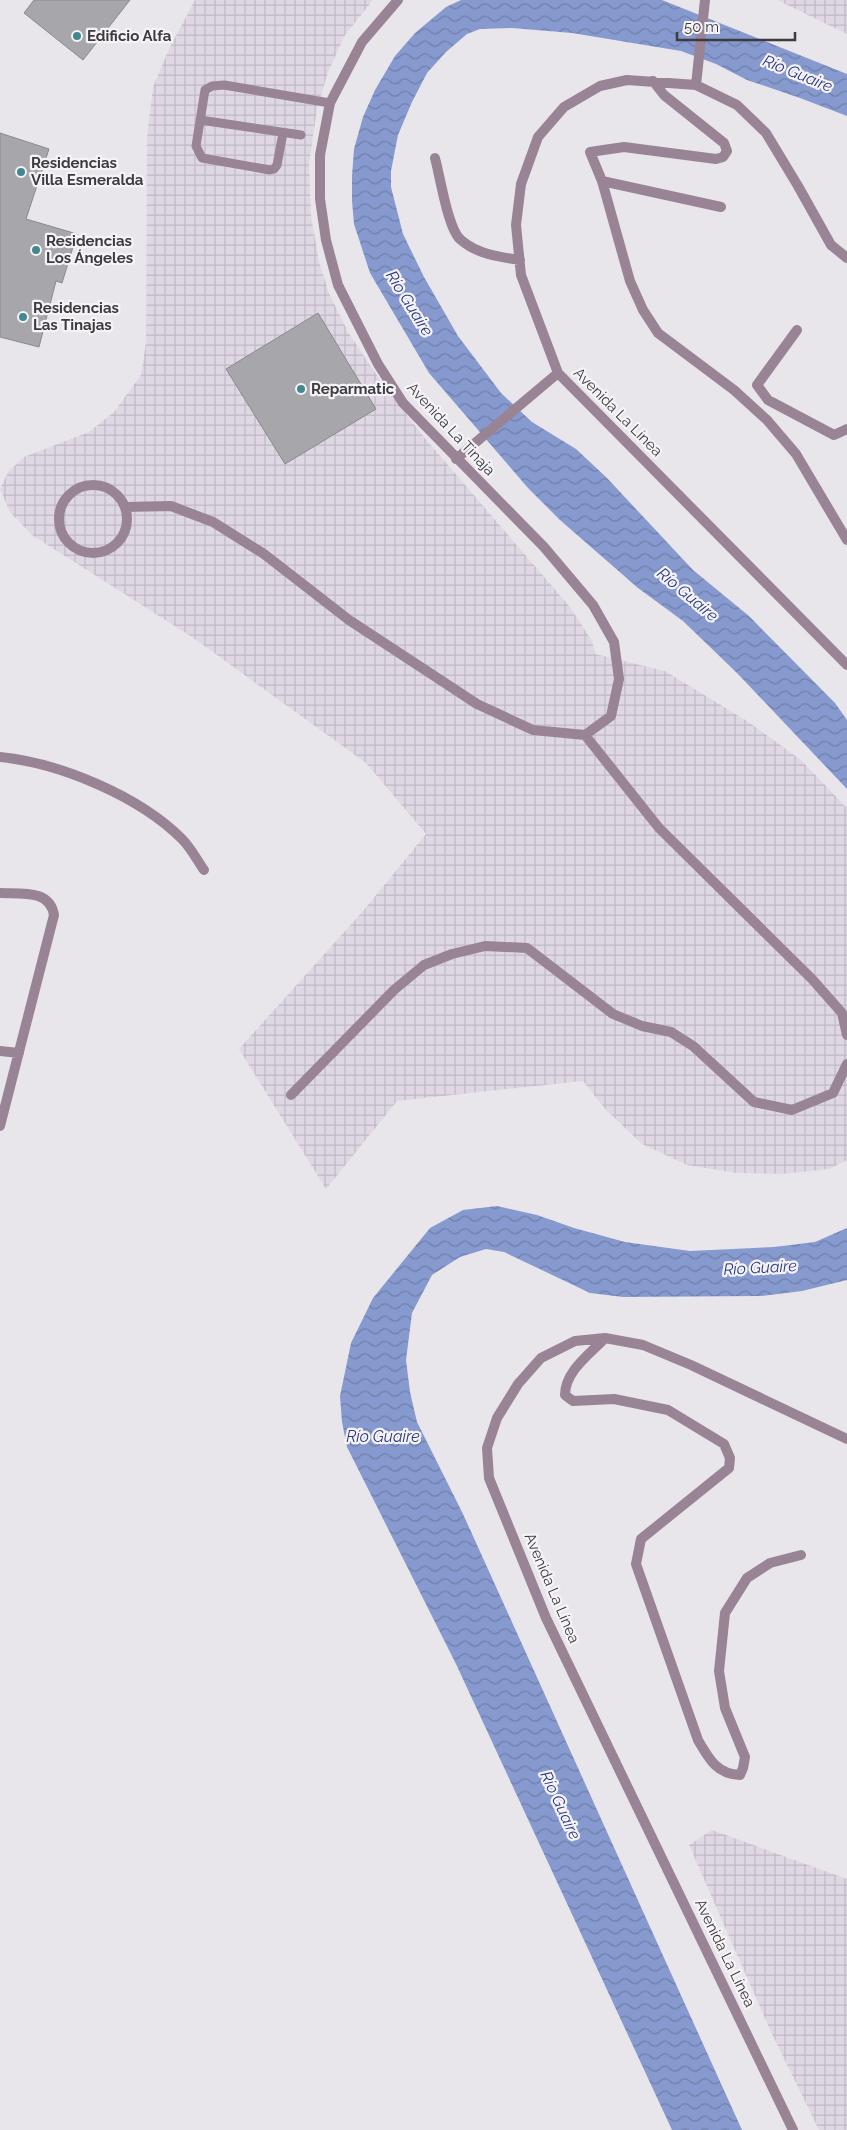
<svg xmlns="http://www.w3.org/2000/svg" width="847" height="2130" viewBox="0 0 847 2130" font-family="Raleway,sans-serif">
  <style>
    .industrial { fill: url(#industrial-grid) }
    .water { fill: url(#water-waves) }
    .building { fill: #a7a6ab; stroke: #8a898e }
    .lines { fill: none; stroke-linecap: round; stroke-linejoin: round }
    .service { stroke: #998496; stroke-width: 9 }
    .minor { stroke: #998496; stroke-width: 10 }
    .poi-dot { fill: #418891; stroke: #f6f3f8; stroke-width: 2 }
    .labels { text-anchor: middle; stroke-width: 4.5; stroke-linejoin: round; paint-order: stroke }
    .poi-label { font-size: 15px; font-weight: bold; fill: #3c3b3d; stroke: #f6f3f8; text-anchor: start }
    .street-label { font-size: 15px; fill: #3c3b3d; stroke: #f6f3f8 }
    .water-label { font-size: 16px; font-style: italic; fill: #293b7c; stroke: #f6f3f8 }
  </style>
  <defs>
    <pattern id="industrial-grid" width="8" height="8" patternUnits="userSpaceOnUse" patternTransform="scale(1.25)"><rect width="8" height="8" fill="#dfd8e4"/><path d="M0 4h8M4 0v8" fill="none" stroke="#c0bac4"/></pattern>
    <pattern id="water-waves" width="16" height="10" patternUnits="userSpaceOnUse" patternTransform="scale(1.25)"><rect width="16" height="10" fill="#879acf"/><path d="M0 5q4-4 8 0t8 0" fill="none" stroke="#707fa9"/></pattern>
  </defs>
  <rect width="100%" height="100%" fill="#e9e6eb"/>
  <path class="industrial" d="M195,0H373L345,35L328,72L317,109L309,164L311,215L319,262L329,293L348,332L380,380L423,436L570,607L592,641L595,654L665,671L747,721L801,760L847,808V1160L829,1169L782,1174L736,1173L687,1165L642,1144L606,1110L583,1081L397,1101L326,1189L239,1049L363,911L426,834L366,763L192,637L32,535L10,512L0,489L8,472L24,457L89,432L114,412L141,375L146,343L147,137L153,87L169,49Z
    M777,0H847V34Z
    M712,1830L847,1879V2130H819L771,2032L689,1845Z"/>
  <path class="water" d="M461,0H662L847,74V116L800,98L747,80L716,64L681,51L572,33L512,28L480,29L467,34L446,52L427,73L412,102L398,135L391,171V187L403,234L424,277L458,336L501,393L532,422L576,449L607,478L693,570L749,616L835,703L847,720V789L737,673L683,621L638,588L560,520L528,488L429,373L370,273L354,224L352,201V176L354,149L363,117L375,90L395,56L415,33L446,7Z
    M497,1206L537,1215L574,1228L625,1242L690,1251L774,1247L815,1242L847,1228V1280L802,1291L761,1296L623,1297L590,1293L504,1252L486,1249L460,1257L432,1275L412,1313L406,1360L410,1392L417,1422L463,1514L742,2130H672L456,1664L347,1447L342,1422L340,1396L351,1343L373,1298L430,1228L463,1210Z"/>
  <path class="building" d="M34,0H130L83,60L24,13Z
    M0,133L49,149L26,219L77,234L62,283L56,281L39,347L0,337Z
    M318,313L376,409L285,464L226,369Z"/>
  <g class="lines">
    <path class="service" d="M200,120L301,135
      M283,133L277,165L274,169L270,170L202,158L196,146L205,90L212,86L224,85L330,103"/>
    <path class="minor" d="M398,0L362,42L330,103L320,155V199L326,240L338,285L378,364L403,403L544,547L593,605L614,642L619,679L611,716L585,735
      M653,81L664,95L724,143L727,151L723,157L716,159L624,147L590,152L602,181L630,281L643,310L658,333L734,390L767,420L796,454L847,540
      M696,85L705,0
      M435,158C440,176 448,230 461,240C477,254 499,257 520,260
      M602,181L721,207
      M847,258L831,245L798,186L766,133L737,105L696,85L627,80L600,86L564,107L538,137L521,184L516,225L521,275L558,373L847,665
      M797,330L757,385L768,400L834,435L847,429
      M456,459L558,373
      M59 519a34 34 0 1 1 68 0a34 34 0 1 1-68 0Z
      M126,507L171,506L213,522L264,554L349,620L477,704L533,730L585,735L659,828L812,979L842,1013L847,1035
      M0,757C60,763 139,796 182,839C191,848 197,860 204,870
      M0,893C21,894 50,889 54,915L0,1126
      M0,1051L19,1053
      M291,1095L394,990L424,965L452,954L485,946L527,948L613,1014L642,1026L671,1032L693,1046L754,1102L792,1110L833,1093L847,1064
      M605,1338C590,1354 565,1371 565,1395L573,1401L614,1399L668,1410L724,1444L730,1458L729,1468L641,1539L636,1564L698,1740C709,1759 717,1774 740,1775L743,1768L745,1757L725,1708L719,1671L725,1613L747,1578L770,1563L801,1555
      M793,2130L546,1618L489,1478L487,1448L497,1418L518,1384L541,1358L575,1341L605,1338L643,1345L691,1365L847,1439"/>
  </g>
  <g class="poi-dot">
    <circle cx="77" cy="36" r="5"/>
    <circle cx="21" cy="172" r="5"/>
    <circle cx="36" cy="250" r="5"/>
    <circle cx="23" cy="317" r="5"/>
    <circle cx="301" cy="389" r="5"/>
  </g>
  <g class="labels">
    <g class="poi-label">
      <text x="87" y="41">Edificio Alfa</text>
      <text x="31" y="168">Residencias<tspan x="31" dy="17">Villa Esmeralda</tspan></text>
      <text x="46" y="246">Residencias<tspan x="46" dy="17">Los Ángeles</tspan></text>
      <text x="33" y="313">Residencias<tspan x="33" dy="17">Las Tinajas</tspan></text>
      <text x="311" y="394">Reparmatic</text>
    </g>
    <g class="street-label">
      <text transform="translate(618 412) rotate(45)" y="5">Avenida La Línea</text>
      <text transform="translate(451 429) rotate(47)" y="5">Avenida La Tinaja</text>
      <text transform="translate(552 1588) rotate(67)" y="5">Avenida La Línea</text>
      <text transform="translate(725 1953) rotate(64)" y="5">Avenida La Línea</text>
    </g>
    <g class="water-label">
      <text transform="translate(798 73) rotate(22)" y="6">Río Guaire</text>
      <text transform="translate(410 303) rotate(58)" y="6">Río Guaire</text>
      <text transform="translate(688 594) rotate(40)" y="6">Río Guaire</text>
      <text transform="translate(760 1267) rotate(-3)" y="6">Río Guaire</text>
      <text x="383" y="1442">Río Guaire</text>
      <text transform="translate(561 1805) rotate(65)" y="6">Río Guaire</text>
    </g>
  </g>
  <path d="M677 32v8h118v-8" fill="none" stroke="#3c3b3d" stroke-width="2.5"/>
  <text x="684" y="32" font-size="15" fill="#3c3b3d" stroke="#f6f3f8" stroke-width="4" paint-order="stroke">50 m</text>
</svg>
